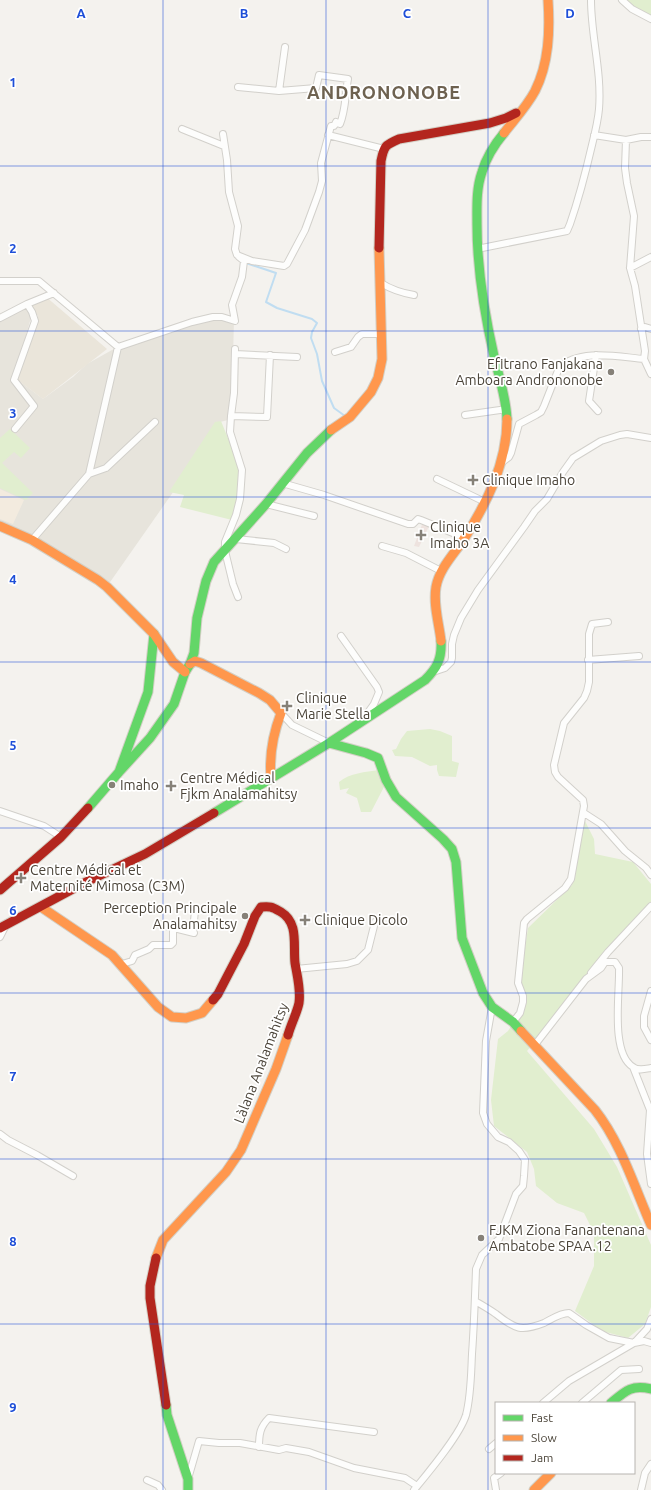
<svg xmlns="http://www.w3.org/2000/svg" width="651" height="1490" viewBox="0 0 651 1490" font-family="Ubuntu,sans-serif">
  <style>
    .residential { fill: #e7e4dc }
    .commercial { fill: #f3ebdf }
    .education { fill: #eae5da }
    .medical { fill: #eee3df }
    .green { fill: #e1eecf }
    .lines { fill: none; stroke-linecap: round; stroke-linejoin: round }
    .stream { stroke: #c0ddf1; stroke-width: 2 }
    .street-casing { stroke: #d2d0cb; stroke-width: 8 }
    .fast-casing { stroke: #d3cfc5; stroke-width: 11 }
    .slow-casing { stroke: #d3cfc5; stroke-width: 11 }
    .jam-casing { stroke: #d3cfc5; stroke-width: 11 }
    .street { stroke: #fdfdfc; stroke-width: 6 }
    .fast { stroke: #63d668; stroke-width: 9 }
    .slow { stroke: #ff974d; stroke-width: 9 }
    .jam { stroke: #b3261e; stroke-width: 9 }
    .grid { fill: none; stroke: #1d4ed8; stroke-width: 1; stroke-opacity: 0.55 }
    .poi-dot { fill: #868178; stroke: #fff; stroke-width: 1.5 }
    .labels { text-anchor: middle; stroke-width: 3.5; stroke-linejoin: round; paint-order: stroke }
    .poi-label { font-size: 14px; fill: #4b4439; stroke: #fff; text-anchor: start }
    .street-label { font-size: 14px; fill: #4b4439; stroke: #fff }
    .district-label { font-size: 18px; font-weight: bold; letter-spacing: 1px; fill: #6e6250; stroke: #fff }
    .grid-label { font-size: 13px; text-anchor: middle; font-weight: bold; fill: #1d4ed8; stroke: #fff; stroke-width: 3.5; stroke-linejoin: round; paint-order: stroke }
  </style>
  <rect width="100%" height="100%" fill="#f4f2ee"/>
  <path class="residential" d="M27,304L32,314L14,377L43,399L73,377L87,364L112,350L141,339L217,315L234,320L232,396L228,420L216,423L204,448L108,585L0,524V318Z"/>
  <path class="commercial" d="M0,489L24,500L13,524L0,519Z"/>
  <path class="education" d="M45,296L107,349L43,399L14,377L38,316L27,304Z"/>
  <path class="medical" d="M423,522L430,524L419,547L414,546Z"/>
  <path class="green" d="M626,0H651V16L632,6Z
    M221,421L240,468L238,494L232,520L180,507L184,495L169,492L215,422Z
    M10,429L30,448L21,458L14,452L2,463L33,493L26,500L0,488V438Z
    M430,729L440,731L452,736V761L459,763L456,777L439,776L437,770V765L430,766L412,757L395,756L392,750L396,749L401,739L407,731Z
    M379,770L385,785L371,812H361L357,798L346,793L349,788L340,790L339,782C350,773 365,772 379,770Z
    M584,819L594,839L595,854L633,862L651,884V903L642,916L527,1051L594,1129L617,1167L651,1245V1307L645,1324L628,1338L602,1331L575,1311L594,1266V1233L584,1213L557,1203L536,1186L534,1169L527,1152L494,1126L491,1100L498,1039L508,1031L522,1009V968L528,928L572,885Z"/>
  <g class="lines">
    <path class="stream" d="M246,263L276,273L266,302L277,308L312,319L317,323L312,332L311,338L317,354L322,381L334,408L345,416"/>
    <defs>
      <path id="street" d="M622,0L632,9L651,19
        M238,87L279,91
        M182,129L224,146
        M223,134L227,160L229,192L238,226L235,249L237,255L252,261L284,266L287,264L305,230L319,192L322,181L321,163L331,126H334L336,122L340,124C346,109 345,95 348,79L319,75L316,88L279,91L285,47
        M328,135L384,149
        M594,135L626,140L641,137H651
        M626,140L625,168L627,183L634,216L630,268L635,286L645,351L644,359L651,374
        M477,249L567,231L570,224C579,198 586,171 592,145C595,133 598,121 599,109C602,72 591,36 591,0
        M630,268L651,257
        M0,281H39L118,347L89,474L32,540
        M381,283C392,290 402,293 414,295
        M0,318L27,304L54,293
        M641,329L645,327L651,329
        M118,347L192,322L213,317H222L235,321L232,305L242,277L244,261L239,257
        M235,349L234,393L231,416L230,432L242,470L240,499L236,515L225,542V551L233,584L238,597
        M335,352L351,347L358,337L362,334H382
        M235,354L297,357
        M596,355L589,401L598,411
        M465,415L507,409
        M231,416L267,417L270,355
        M15,429L34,406L14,380L35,321L32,312L27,304
        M501,463L509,457L511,453L519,424L536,415L541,412L544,406L559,368C579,348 619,357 644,359
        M89,474L106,468L155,422
        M437,479L485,502
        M282,483L324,495L408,524H413L418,519L421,520L465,538
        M266,504L314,516
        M236,539L274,543L286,549
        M382,546L406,553L441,571
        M341,636L377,687L379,692L374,704L364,718
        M588,660L639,656
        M433,672L445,668L451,662L452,658V644L454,635L461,618L478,590L524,527L535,511L547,499L563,472L573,458L601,441L620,435L627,434L651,438
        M281,713L292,725L329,743
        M0,811L44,826L61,837
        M584,813L601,824L625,851L646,868L651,875
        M158,924L194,933L193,930L195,911
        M0,937L6,925
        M122,964L132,961L135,955L149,949L153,945H171L173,943V928
        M296,969L347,964L357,961L368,950L375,922
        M591,973L608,952L651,906
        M651,991L644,1016V1027L651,1040
        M513,1022L520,1013L523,1002V996L518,983L524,923L527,919L565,888L571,879L584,806L583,800L558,777L555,772L554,765L564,723L584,698L587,691L589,682V634L592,624L608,622
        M534,1046L586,979L601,968L605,962H615L619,968C620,992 610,1053 633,1067C638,1071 645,1069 651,1068
        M633,1067L650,1110L647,1154L651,1184
        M0,1134L8,1140L37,1155L73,1176
        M475,1301C482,1305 489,1309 496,1314C515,1329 521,1332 544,1323C552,1319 560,1313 569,1313L586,1325L609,1338L634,1343L647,1329L651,1319
        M543,1403L569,1381L634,1343L644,1341L651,1343
        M582,1403L621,1370L639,1369
        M259,1447C259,1434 260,1427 269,1418L374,1432
        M489,1449L496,1443
        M188,1479L199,1441L219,1443H240L279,1450L286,1448L309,1452L354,1468L405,1478L417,1486
        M147,1480L158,1485L162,1490
        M414,1490C428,1473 460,1435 466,1415C471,1396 471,1374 472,1354C474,1326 475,1298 476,1269L482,1255L499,1239L516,1194L523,1186L524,1176L525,1160L519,1151L509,1142L498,1137L487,1124L483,1113L486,1041L492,1007
        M496,1490L494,1478L501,1473
        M641,1490L645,1473L651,1464"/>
      <path id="fast" d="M504,133C494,145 486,158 482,172C476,189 477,207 477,224C477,269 484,312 494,356C499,377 506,397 507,419
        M329,743L366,753L378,758L386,780L396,797L443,839L452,849L456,862L462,938L483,993L492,1007L513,1022L521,1031
        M119,772L150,738L174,704L185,672L190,664L194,653L197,618L206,581L214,562L266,504L307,453L331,430
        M88,808L119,772L148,692L154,634
        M214,813L329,743L425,680C437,668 442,659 441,641
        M611,1403C625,1391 632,1384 651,1389
        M166,1405L167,1415L188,1479V1490"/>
      <path id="slow" d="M504,133C515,119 527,106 535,91C549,63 550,31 548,0
        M331,430L350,417L371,392L378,378L382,359L379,248
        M0,526L32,540L98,580L107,587L154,634L173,662L185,672
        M441,641C439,623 433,605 436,587C439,570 452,556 462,542C486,505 507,464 507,419
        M190,664L195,661L201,663L259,693L270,700L281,713C273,734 269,755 271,778
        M41,907L112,955L158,1007L172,1017L186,1018L202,1013L213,1000
        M521,1031L595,1110C621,1143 634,1186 651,1225
        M156,1258L163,1240L226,1172L241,1150L276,1069L288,1035
        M534,1490L551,1473"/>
      <path id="jam" d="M379,248L381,161C384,146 385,145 399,139L490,123L506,118L516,113
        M0,890L61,837L88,808
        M0,928L84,883L145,854L214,813
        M213,1000L218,994L244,944L255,916L261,907C271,906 272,907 281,912C299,923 293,945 295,963C297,975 301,990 299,1003C297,1013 291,1024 288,1035
        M156,1258L150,1286V1298L166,1405"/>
    </defs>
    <use href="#street" class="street-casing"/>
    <use href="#fast" class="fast-casing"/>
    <use href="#slow" class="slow-casing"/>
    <use href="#jam" class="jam-casing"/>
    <use href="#street" class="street"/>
    <use href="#fast" class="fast"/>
    <use href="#slow" class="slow"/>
    <use href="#jam" class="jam"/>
  </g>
  <path class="grid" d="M163,0V1490M326,0V1490M488,0V1490M0,166H651M0,331H651M0,497H651M0,662H651M0,828H651M0,993H651M0,1159H651M0,1324H651"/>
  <g class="poi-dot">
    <circle cx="611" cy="372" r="4"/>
    <path d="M471 474h4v4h4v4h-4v4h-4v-4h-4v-4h4z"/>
    <path d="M419 529h4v4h4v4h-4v4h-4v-4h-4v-4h4z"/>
    <path d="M285 700h4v4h4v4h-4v4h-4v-4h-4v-4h4z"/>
    <circle cx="112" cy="785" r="4"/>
    <path d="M169 780h4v4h4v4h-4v4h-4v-4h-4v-4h4z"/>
    <path d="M19 872h4v4h4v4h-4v4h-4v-4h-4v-4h4z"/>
    <circle cx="245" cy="916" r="4"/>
    <path d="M303 914h4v4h4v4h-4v4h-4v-4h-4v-4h4z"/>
    <circle cx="481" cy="1238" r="4"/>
  </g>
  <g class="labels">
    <g class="poi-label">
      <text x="603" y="369" text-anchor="end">Efitrano Fanjakana<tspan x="603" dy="16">Amboara Andrononobe</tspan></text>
      <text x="482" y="485">Clinique Imaho</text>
      <text x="430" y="532">Clinique<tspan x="430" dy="16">Imaho 3A</tspan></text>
      <text x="296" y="703">Clinique<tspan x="296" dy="16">Marie Stella</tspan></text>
      <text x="180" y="783">Centre Médical<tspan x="180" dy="16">Fjkm Analamahitsy</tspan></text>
      <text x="120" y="790">Imaho</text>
      <text x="30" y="875">Centre Médical et<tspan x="30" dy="16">Maternité Mimosa (C3M)</tspan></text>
      <text x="237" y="913" text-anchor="end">Perception Principale<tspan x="237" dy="16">Analamahitsy</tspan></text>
      <text x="314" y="925">Clinique Dicolo</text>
      <text x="489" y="1235">FJKM Ziona Fanantenana<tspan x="489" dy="16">Ambatobe SPAA.12</tspan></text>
    </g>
    <g class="street-label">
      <text transform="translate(261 1063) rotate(-69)" y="5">Làlana Analamahitsy</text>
    </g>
    <g class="district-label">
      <text x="384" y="99">ANDRONONOBE</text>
    </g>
  </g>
  <g class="grid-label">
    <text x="81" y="18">A</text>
    <text x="244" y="18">B</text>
    <text x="407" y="18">C</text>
    <text x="570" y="18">D</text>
    <text x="13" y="87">1</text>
    <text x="13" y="253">2</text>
    <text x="13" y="418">3</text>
    <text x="13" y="584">4</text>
    <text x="13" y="750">5</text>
    <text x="13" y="915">6</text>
    <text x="13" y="1081">7</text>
    <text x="13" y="1246">8</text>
    <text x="13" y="1412">9</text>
  </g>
  <rect x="495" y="1402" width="140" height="72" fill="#ffffff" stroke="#b7b4b0"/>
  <rect x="503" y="1415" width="20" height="6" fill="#63d668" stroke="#b7b4b0"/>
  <text x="531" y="1422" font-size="12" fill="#4b4439">Fast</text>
  <rect x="503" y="1435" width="20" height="6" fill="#ff974d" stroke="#b7b4b0"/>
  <text x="531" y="1442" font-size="12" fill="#4b4439">Slow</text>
  <rect x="503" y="1455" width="20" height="6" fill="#b3261e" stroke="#b7b4b0"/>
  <text x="531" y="1462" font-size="12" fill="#4b4439">Jam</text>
</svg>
